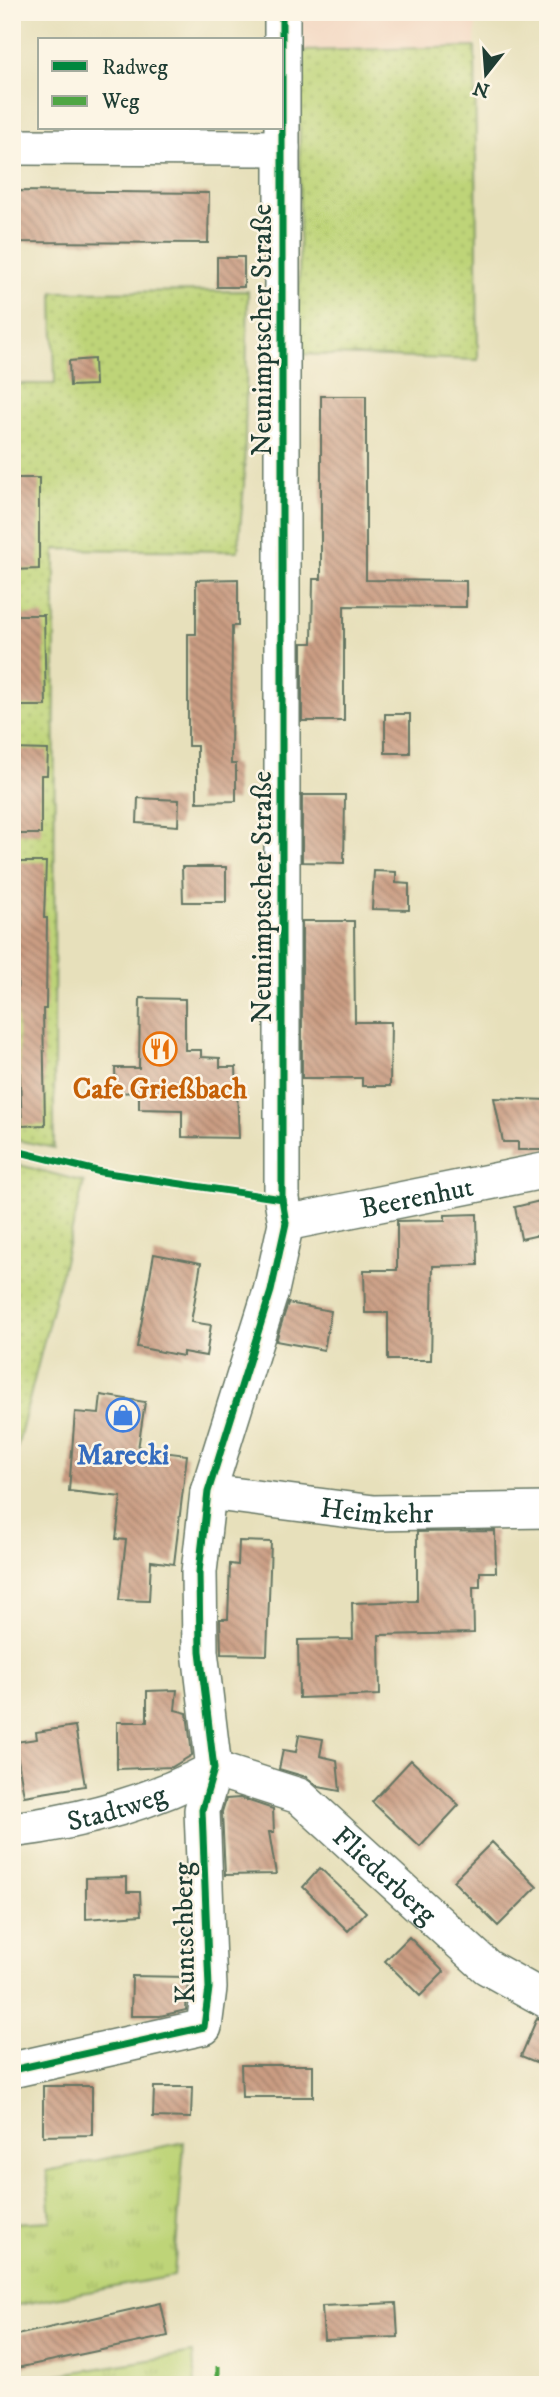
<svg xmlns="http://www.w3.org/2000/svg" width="560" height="2397" viewBox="0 0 560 2397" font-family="'IM FELL DW Pica',serif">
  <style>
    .built { fill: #f2d4be }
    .grass { fill: url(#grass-tufts); stroke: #6e8856; stroke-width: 2 }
    .park { fill: url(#park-dots); stroke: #6e8856; stroke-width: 2 }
    .building { fill: url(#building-back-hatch) }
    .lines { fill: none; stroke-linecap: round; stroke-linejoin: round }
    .minor-casing { stroke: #657663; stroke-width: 38 }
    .minor { stroke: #fff; stroke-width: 35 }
    .quiet { stroke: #4fa644; stroke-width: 5; stroke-dasharray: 10 5; stroke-linecap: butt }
    .cycleway-casing { stroke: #fcf5e5; stroke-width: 11 }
    .cycleway { stroke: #00873e; stroke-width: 7 }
    .labels { text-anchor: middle; stroke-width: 5; stroke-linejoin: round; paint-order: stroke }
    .street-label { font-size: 28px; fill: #1f3d34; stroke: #fcf5e5 }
    .food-label { font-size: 28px; font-weight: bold; fill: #c56008; stroke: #fcf5e5 }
    .shop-label { font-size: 28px; font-weight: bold; fill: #366cbe; stroke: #fcf5e5 }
  </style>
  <defs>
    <pattern id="grass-tufts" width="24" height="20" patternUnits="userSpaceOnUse" patternTransform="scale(1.75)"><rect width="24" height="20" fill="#bed478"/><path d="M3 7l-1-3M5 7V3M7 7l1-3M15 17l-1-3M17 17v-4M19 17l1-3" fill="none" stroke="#a3b768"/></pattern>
    <pattern id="park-dots" width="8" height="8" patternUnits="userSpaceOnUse" patternTransform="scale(1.75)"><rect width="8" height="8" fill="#bed478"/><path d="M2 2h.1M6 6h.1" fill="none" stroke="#a3b768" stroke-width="1.8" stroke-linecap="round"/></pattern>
    <pattern id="building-back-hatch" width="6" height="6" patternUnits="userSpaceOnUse" patternTransform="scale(1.75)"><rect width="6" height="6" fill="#ca9c82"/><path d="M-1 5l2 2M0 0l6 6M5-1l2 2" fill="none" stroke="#a3806b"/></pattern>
  </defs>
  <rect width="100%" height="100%" fill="#fcf5e5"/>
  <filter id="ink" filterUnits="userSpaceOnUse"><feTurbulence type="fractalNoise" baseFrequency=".0143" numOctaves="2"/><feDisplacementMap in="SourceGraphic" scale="14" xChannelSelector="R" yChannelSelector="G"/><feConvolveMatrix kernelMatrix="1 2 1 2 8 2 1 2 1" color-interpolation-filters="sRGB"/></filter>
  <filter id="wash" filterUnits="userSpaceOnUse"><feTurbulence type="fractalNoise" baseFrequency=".00686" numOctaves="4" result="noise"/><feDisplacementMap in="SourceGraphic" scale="28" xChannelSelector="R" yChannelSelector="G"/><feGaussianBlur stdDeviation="1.57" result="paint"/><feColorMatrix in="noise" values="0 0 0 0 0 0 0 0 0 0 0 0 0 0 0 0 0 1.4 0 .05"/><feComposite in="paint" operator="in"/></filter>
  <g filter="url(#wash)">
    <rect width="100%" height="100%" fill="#e7e0bb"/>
    <path class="built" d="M298,12H476L475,47L300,51Z"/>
    <path class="grass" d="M184,2142L174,2276L12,2306V2223L51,2221L47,2171Z
      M193,2353L195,2385H12V2382Z"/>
    <path class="park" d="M475,47L478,360L299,354L300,51Z
      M248,291L244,485L238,551L55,549L54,1148L12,1139V384H55L53,292Z
      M12,1163L84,1182L12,1468Z"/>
    <g id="blocks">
      <path class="building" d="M12,191L209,193L208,243L12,242Z
        M217,257H244V287H217Z
        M94,359L95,385L70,386L69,361Z
        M321,396H366V580L466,581V607L344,606V721H302V643H312L313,579H321Z
        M12,478H39V569L12,570Z
        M238,579V626H232L231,764H236V801L197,802V746H188V634H196V580Z
        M12,615H44L46,706H14Z
        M385,714H410V753H385Z
        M13,749L48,750L47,775H41V834H15Z
        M302,795H345L344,863L302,862Z
        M138,798L179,800L178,826L137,823Z
        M19,862H46L44,918H47L46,1009H43L45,1125L22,1126L17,1008Z
        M182,867H226V902H183Z
        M374,871L396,872V883L409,884V910L372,909Z
        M302,921H354L355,1022H391L390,1086H362V1078H302Z
        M140,998L185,999V1050H201V1057L220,1058V1067H236L239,1138L182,1137V1110L139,1109V1092L116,1093L115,1068H139Z
        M494,1098L548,1100V1150H518V1142H503Z
        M548,1199V1233L521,1239L515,1207Z
        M477,1214L478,1265L433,1266L431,1360H388V1313H365L364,1270H397V1221L445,1220V1215Z
        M154,1254L201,1263L191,1322L211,1325L206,1356L183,1352V1356L137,1347Z
        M288,1303L331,1311L324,1350L276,1341Z
        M101,1395L145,1402L138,1449L187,1455L174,1564L151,1561L149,1601L119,1600L126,1540L116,1539L121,1497L69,1491L75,1412L99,1414Z
        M495,1531L496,1572H480V1587H473L474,1633L379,1635L380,1695L299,1698L298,1640L353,1639L352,1603L417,1601V1532Z
        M239,1541L271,1542L267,1655L221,1654L220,1619H228L230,1564L238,1565Z
        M177,1690L175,1710L187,1713L192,1755L172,1767L117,1769V1722H147V1691Z
        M75,1726L85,1786L24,1796L15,1742L37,1739L36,1732Z
        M299,1735L323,1739L320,1756L337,1760L340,1791L319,1787L306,1777L279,1769L283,1750L296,1752Z
        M411,1760L459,1805L420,1847L372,1802Z
        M240,1798L273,1809L274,1832H269L276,1874L225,1875L222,1812L226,1799Z
        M492,1842L537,1887L498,1926L453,1881Z
        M320,1868L366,1912L348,1931L303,1887Z
        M127,1877V1892H140L141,1915L86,1919V1878Z
        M409,1937L444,1972L420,1996L385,1961Z
        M132,1976L188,1977L186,2010L160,2016H131Z
        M537,2018L548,2021V2067L521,2056Z
        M241,2065H313V2097H242Z
        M43,2086H92V2135L43,2136Z
        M154,2087H192L191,2118L153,2117Z
        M161,2303L168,2336L12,2369V2336Z
        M396,2303L398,2337L324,2340L322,2306Z"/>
    </g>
  </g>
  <g filter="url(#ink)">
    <use href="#blocks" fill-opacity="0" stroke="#657663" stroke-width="2"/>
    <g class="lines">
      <defs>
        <g id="minor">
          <path d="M12,147L282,148"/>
          <path id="s1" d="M286,1223L548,1170"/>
          <path id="s2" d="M208,1492L374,1513L548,1510"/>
          <path id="s3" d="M214,1769L299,1796L487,1967L548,2001"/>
          <path id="s4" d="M12,1830C83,1821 151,1803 214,1769"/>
          <path d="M12,2070L204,2027L209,1988L202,1810L214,1769L200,1651L199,1572L208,1492L271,1291L286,1223L282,1199V12"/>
        </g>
      </defs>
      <use href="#minor" class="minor-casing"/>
      <use href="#minor" class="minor"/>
      <path class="quiet" d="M218,2366V2383"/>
      <defs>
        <path id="cycleway" d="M12,1150L101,1172L282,1199
          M12,2070L204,2027L209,1988L202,1810L214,1769L200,1651L199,1572L208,1492L271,1291L286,1223L282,1199V12"/>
      </defs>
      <use href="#cycleway" class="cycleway-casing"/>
      <use href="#cycleway" class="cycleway"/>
    </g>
  </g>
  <defs>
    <symbol id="restaurant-ring" viewBox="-11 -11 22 22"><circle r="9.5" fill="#fcf5e5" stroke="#e8710a" stroke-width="1.5"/><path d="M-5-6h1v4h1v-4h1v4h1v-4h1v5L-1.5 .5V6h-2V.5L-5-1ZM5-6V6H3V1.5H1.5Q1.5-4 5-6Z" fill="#e8710a"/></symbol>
    <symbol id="shop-ring" viewBox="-11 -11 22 22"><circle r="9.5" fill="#fcf5e5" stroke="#3f7fe0" stroke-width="1.5"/><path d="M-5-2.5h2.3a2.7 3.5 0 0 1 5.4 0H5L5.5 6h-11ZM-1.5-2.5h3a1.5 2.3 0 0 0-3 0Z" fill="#3f7fe0"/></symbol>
  </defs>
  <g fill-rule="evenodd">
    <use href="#restaurant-ring" x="141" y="1030" width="38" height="38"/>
    <use href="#shop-ring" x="104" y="1396" width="38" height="38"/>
  </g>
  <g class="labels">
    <g class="street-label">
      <text transform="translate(261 330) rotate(-90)" y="10">Neunimptscher Straße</text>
      <text transform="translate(261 897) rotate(-90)" y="10">Neunimptscher Straße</text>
      <text dy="10" stroke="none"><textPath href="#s1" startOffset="133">Beerenhut</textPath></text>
      <text dy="10" stroke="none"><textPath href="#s2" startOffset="170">Heimkehr</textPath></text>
      <text dy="10" stroke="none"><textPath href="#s4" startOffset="107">Stadtweg</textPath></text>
      <text dy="10" stroke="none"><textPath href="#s3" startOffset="206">Fliederberg</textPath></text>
      <text transform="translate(183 1933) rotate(-91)" y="10">Kuntschberg</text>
    </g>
    <g class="food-label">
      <text x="160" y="1098">Cafe Grießbach</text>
    </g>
    <g class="shop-label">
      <text x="123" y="1464">Marecki</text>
    </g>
  </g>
  <rect width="560" height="2397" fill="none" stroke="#fcf5e5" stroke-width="42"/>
  <rect x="38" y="38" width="245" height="91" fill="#fcf5e5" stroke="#a4ab9e" stroke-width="2"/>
  <rect x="52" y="61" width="35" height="10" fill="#00873e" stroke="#a4ab9e" stroke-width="2"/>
  <text x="102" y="74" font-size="21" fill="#1f3d34">Radweg</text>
  <rect x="52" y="96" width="35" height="10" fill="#4fa644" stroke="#a4ab9e" stroke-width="2"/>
  <text x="102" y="108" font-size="21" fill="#1f3d34">Weg</text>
  <g transform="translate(486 74) rotate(197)" stroke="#fcf5e5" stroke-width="5" paint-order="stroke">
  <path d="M0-5L12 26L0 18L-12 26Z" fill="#1f3d34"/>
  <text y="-10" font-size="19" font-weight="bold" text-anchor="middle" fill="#1f3d34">N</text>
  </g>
</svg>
